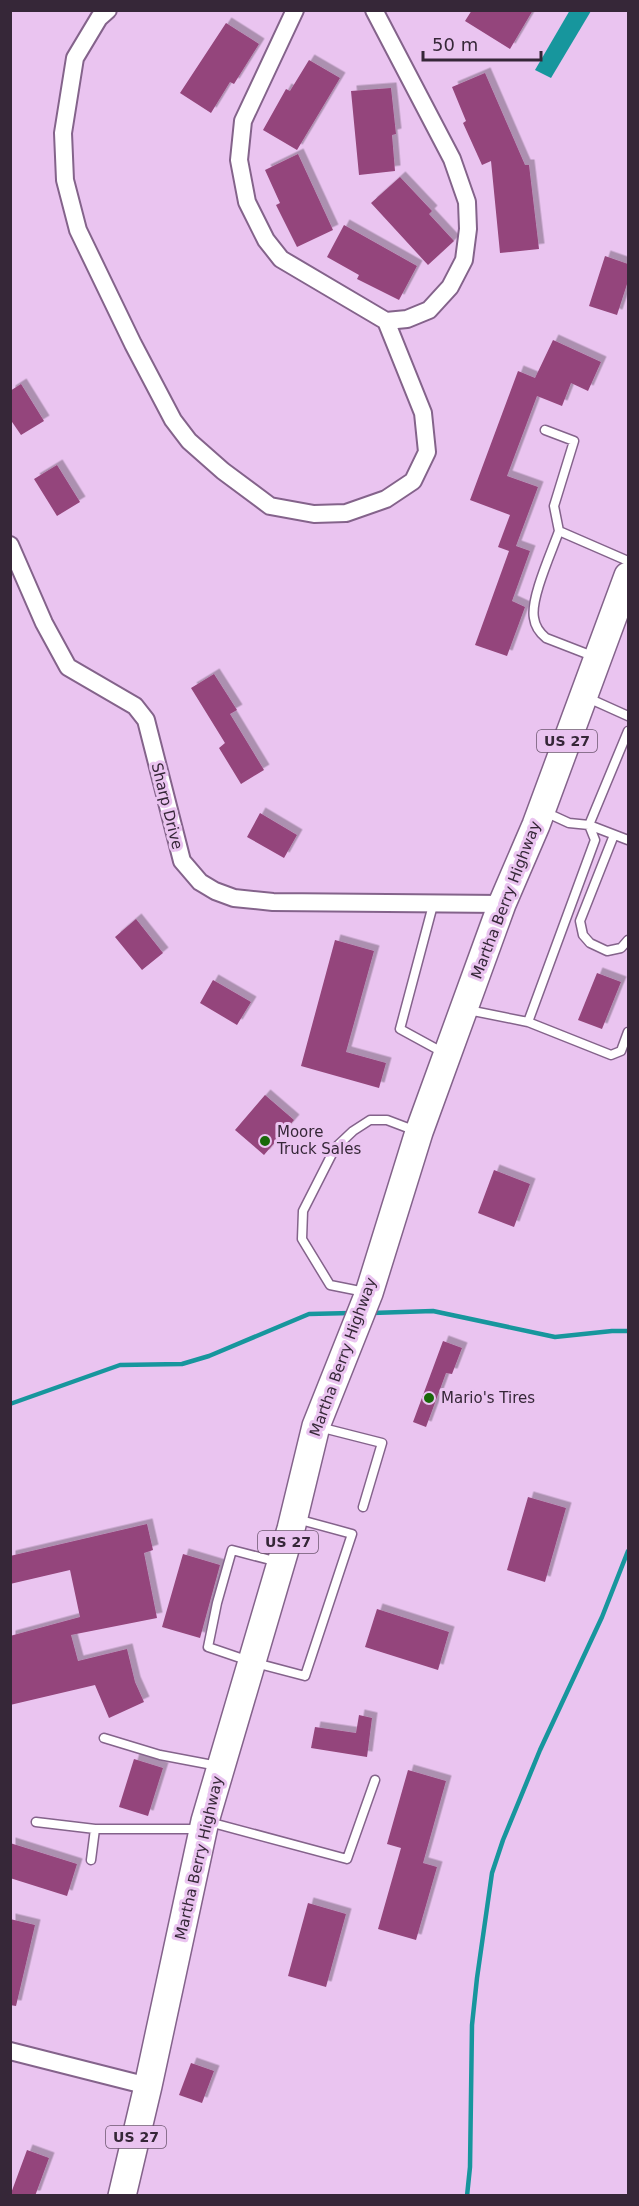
<svg xmlns="http://www.w3.org/2000/svg" width="639" height="2206" viewBox="0 0 639 2206" font-family="'DejaVu Sans',sans-serif">
  <style>
    .water { fill: #17969d }
    .lines { fill: none; stroke-linecap: round; stroke-linejoin: round }
    .stream { stroke: #17969d; stroke-width: 4.5 }
    .building { fill: #94457b; filter: url(#shadow) }
    .service-casing { stroke: #84638b; stroke-width: 11 }
    .minor-casing { stroke: #84638b; stroke-width: 20 }
    .primary-casing { stroke: #84638b; stroke-width: 30 }
    .service { stroke: #fff; stroke-width: 8 }
    .minor { stroke: #fff; stroke-width: 16 }
    .primary { stroke: #fff; stroke-width: 27 }
    .poi-dot { fill: #186808; stroke: #eac4f0; stroke-width: 2 }
    .labels { text-anchor: middle; stroke-width: 6; stroke-linejoin: round; paint-order: stroke }
    .shield { fill: #eac4f0; stroke: #6c566f; stroke-width: 1.5 }
    .shield-label { font-size: 14px; font-weight: bold; fill: #362738 }
    .street-label { font-size: 15px; fill: #362738; stroke: #eac4f0 }
    .poi-label { font-size: 15px; fill: #362738; stroke: #eac4f0; text-anchor: start }
  </style>
  <defs>
    <filter id="shadow"><feDropShadow dx="5.5" dy="-5.5" stdDeviation="0" flood-color="#0004"/></filter>
  </defs>
  <rect width="100%" height="100%" fill="#eac4f0"/>
  <path class="water" d="M570,10L591,11L551,78L535,70Z"/>
  <g class="lines">
    <path class="stream" d="M372,1313L433,1311L555,1337L612,1331H628
      M10,1404L120,1365L182,1364L209,1356L309,1314L351,1313
      M467,2196L470,2167L472,2025L477,1978L492,1873L503,1840L540,1750L602,1617L628,1551"/>
  </g>
  <path class="building" d="M472,10H533L510,49L465,21Z
    M226,23L259,44L234,84L230,82L211,113L180,93Z
    M309,60L340,78L297,150L263,130L286,89L290,91Z
    M485,73L525,165H529L539,249L500,253L491,161L482,165L463,123L466,121L452,87Z
    M391,88L396,134L392,135L395,171L359,175L351,91Z
    M298,154L333,230L297,247L276,205L280,203L265,170Z
    M400,177L432,211L429,214L454,241L428,265L371,203Z
    M344,225L417,266L399,300L357,279L359,275L327,257Z
    M605,256L628,264V281L617,315L589,306Z
    M553,340L601,362L588,391L571,383L562,406L537,396L507,476L538,487L516,546L530,551L512,601L525,607L507,656L475,645L509,551L498,547L510,515L470,500L518,371L535,378Z
    M21,384L44,421L21,435L10,419V391Z
    M57,465L80,502L57,516L34,479Z
    M214,674L237,710L230,714L264,770L241,784L219,748L225,743L191,688Z
    M260,813L297,835L284,858L247,837Z
    M136,919L163,953L142,970L115,937Z
    M335,940L374,951L346,1052L386,1063L379,1088L301,1066Z
    M597,973L621,982L602,1029L578,1020Z
    M213,980L251,1002L237,1025L200,1003Z
    M265,1095L294,1120L264,1155L235,1130Z
    M494,1170L530,1184L514,1227L478,1213Z
    M443,1341L462,1348L452,1374L446,1373L426,1427L413,1422Z
    M528,1497L566,1508L545,1582L507,1570Z
    M147,1524L153,1550L144,1553L157,1618L71,1635L78,1661L127,1649L135,1682L144,1702L109,1718L95,1685L10,1705V1636L80,1617L70,1570L10,1584V1556Z
    M183,1554L220,1565L200,1638L162,1627Z
    M377,1609L449,1632L438,1670L365,1647Z
    M359,1715L372,1718L367,1757L311,1748L315,1727L356,1733Z
    M134,1759L163,1768L148,1816L119,1807Z
    M408,1770L446,1781L423,1863L437,1867L416,1940L378,1929L401,1848L387,1844Z
    M10,1843L77,1864L67,1896L10,1878Z
    M308,1903L346,1914L326,1987L288,1976Z
    M10,1919L35,1925L16,2006L10,2005Z
    M191,2063L214,2071L202,2103L179,2095Z
    M27,2150L49,2158L35,2196H10Z"/>
  <g class="lines">
    <defs>
      <path id="service" d="M545,430L574,441L554,506L559,531
        M595,657L546,638C540,633 535,626 534,618C530,599 552,551 559,531L628,561
        M588,698L628,716
        M545,812L569,823L589,825L628,731
        M589,825L628,840
        M614,835L580,921L583,935L590,943L607,951L621,948L628,940
        M433,905L400,1029L444,1053
        M468,1010L528,1022L595,840L589,825
        M528,1022L611,1055L621,1051L628,1032
        M365,1292L330,1285L302,1239L303,1211L335,1148L353,1131L370,1120H387L416,1131
        M319,1427L382,1443L363,1507
        M278,1562L232,1550L217,1603L208,1647L252,1662L305,1676L352,1534L297,1519
        M104,1738L160,1755L218,1766
        M36,1822L95,1829H200
        M209,1822L347,1859L375,1780
        M91,1860L95,1829"/>
      <path id="minor" d="M108,10L99,18L75,58L63,133L65,180L78,230L133,344L173,420L189,441L223,471L270,506L314,514L346,513L386,499L413,481L427,452L423,413L386,321
        M295,10L243,121L239,160L247,202L266,240L281,259L386,321L407,319L429,310L450,287L464,260L468,229L467,202L452,159L374,10
        M10,545L44,623L68,667L135,706L146,720L182,861L200,882L215,891L234,898L273,902L502,904
        M10,2051L148,2086"/>
      <path id="primary" d="M122,2196L148,2086L205,1821L291,1529L316,1426L369,1293L419,1132L502,904L536,825L628,576"/>
    </defs>
    <use href="#service" class="service-casing"/>
    <use href="#minor" class="minor-casing"/>
    <use href="#primary" class="primary-casing"/>
    <use href="#service" class="service"/>
    <use href="#minor" class="minor"/>
    <use href="#primary" class="primary"/>
  </g>
  <g class="poi-dot">
    <circle cx="265" cy="1141" r="6"/>
    <circle cx="429" cy="1398" r="6"/>
  </g>
  <g class="labels">
    <g class="shield">
      <rect x="537" y="730" width="60" height="22" rx="4.5"/>
      <rect x="258" y="1531" width="60" height="22" rx="4.5"/>
      <rect x="106" y="2126" width="60" height="22" rx="4.5"/>
    </g>
    <g class="shield-label">
      <text x="567" y="746">US 27</text>
      <text x="288" y="1547">US 27</text>
      <text x="136" y="2142">US 27</text>
    </g>
    <g class="street-label">
      <text transform="translate(167 806) rotate(76)" y="5">Sharp Drive</text>
      <text transform="translate(506 900) rotate(-69)" y="5">Martha Berry Highway</text>
      <text transform="translate(343 1357) rotate(-70)" y="5">Martha Berry Highway</text>
      <text transform="translate(199 1858) rotate(-77)" y="5">Martha Berry Highway</text>
    </g>
    <g class="poi-label">
      <text x="277" y="1137">Moore<tspan x="277" dy="17">Truck Sales</tspan></text>
      <text x="441" y="1403">Mario's Tires</text>
    </g>
  </g>
  <rect width="639" height="2206" fill="none" stroke="#362738" stroke-width="24"/>
  <path d="M423 51v9h118v-9" fill="none" stroke="#362738" stroke-width="3"/>
  <text x="432" y="51" font-size="18" fill="#362738" stroke="#eac4f0" stroke-width="4.5" paint-order="stroke">50 m</text>
</svg>
